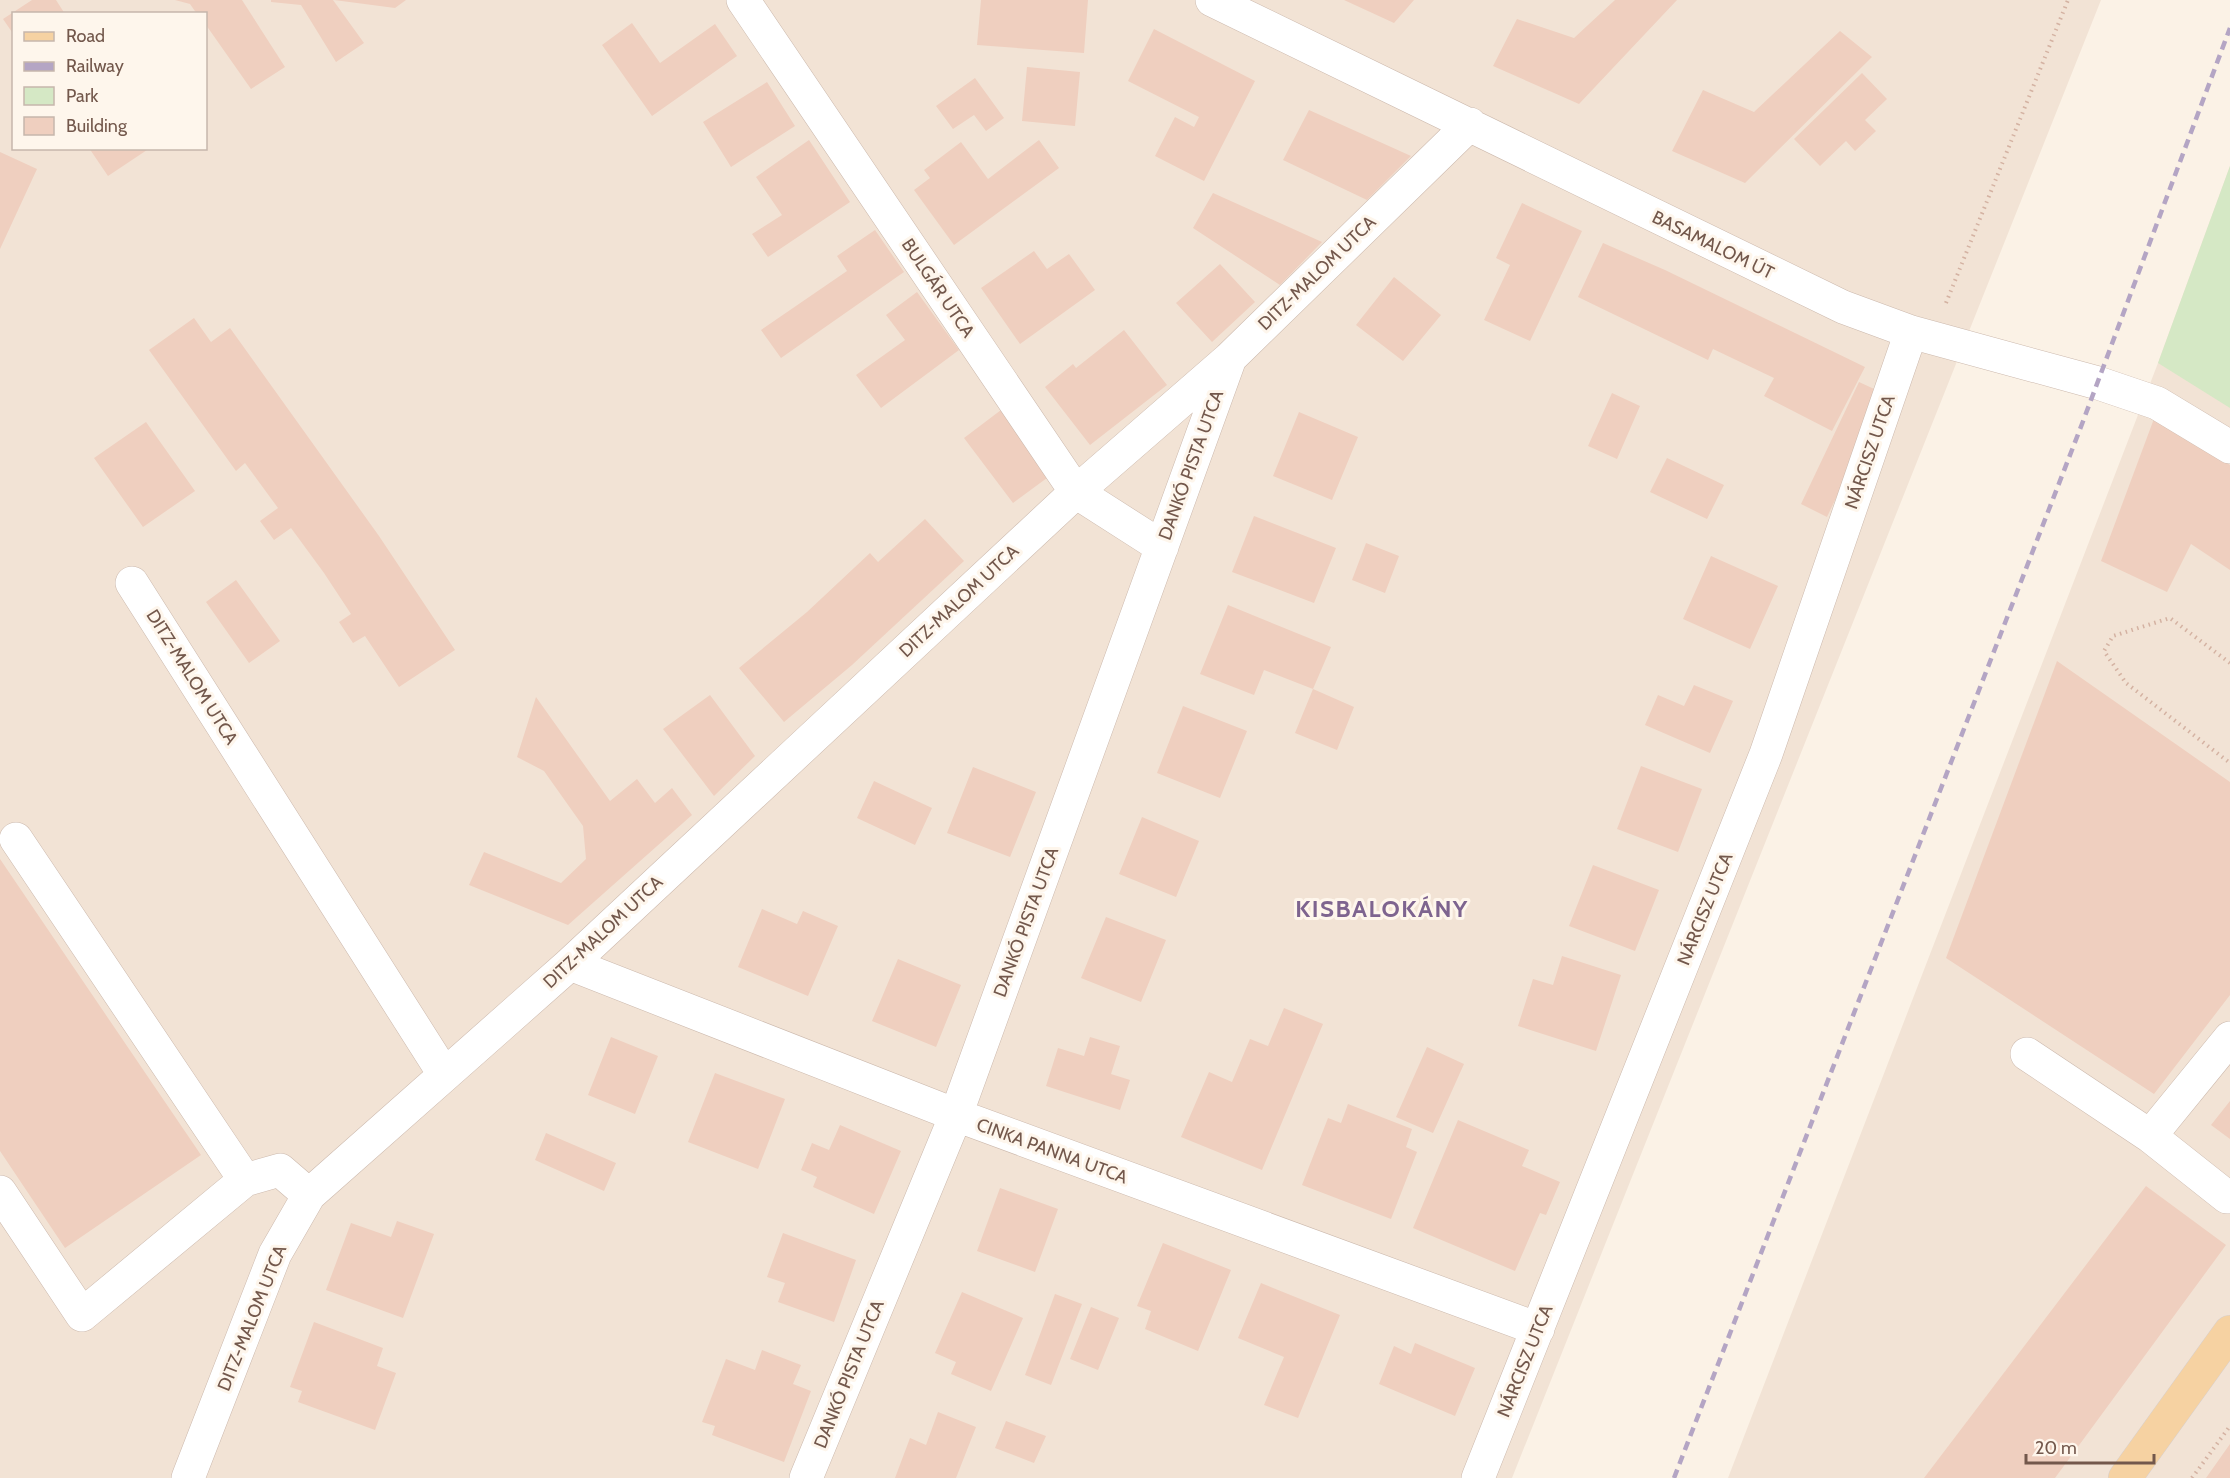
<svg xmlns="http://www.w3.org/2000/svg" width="2230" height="1478" viewBox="0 0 2230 1478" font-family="Cabin,sans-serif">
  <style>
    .residential { fill: #f2e3d5; fill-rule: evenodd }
    .green { fill: #d5e8c5 }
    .building { fill: #efcfbf }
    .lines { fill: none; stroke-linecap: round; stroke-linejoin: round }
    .minor-casing { stroke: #ccb9ad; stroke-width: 34 }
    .major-casing { stroke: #d8d0cd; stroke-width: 34 }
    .path { stroke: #d4b2a2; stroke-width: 4; stroke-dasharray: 1.5 4.5; stroke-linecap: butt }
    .minor { stroke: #fff; stroke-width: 33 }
    .major { stroke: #f6d2a2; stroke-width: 33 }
    .rail { stroke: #b4a5c4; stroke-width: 4.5; stroke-dasharray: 9 6; stroke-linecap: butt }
    .labels { text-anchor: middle; stroke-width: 6; stroke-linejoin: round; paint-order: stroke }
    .street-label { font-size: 18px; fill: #73584c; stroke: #fef6ec }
    .district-label { font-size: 24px; font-weight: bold; letter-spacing: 1.5px; fill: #7e648f; stroke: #fef6ec }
  </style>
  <rect width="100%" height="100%" fill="#fbf2e6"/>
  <path class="residential" d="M0,0H2101L1512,1478H0ZM14,14H206V148H14Z
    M2230,166V1478H1728L2158,363Z"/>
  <path class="green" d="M2230,166V408L2158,363Z"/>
  <path class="building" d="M32,0H56L65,14H14V35L3,19Z
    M175,0H242L285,67L251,89L206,25V14H197L190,4Z
    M271,0H333L364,43L336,62L301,5L271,2Z
    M334,0H406L395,8Z
    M981,0H1088L1084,53L977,45Z
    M1344,0H1414L1394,23Z
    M1615,0H1677L1579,104L1493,66L1517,19L1574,38Z
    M632,23L660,63L715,24L737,56L652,116L602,45Z
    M1154,29L1255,81L1204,181L1155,156L1175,117L1194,127L1199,117L1128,81Z
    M1840,31L1872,57L1745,183L1672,151L1703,90L1754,112Z
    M1027,67L1080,72L1075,126L1022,121Z
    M1862,73L1887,99L1865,120L1876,131L1855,151L1846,141L1820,166L1794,139Z
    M975,78L1004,118L986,131L974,115L953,129L936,106Z
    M767,82L795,126L731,167L703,122Z
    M1309,110L1411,156L1367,200L1283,160Z
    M809,140L850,202L768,257L752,234L782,215L756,177Z
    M1039,140L1059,168L954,245L914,190L930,178L924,170L961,142L988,179Z
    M89,148H150L108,176Z
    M0,152L37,169L0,249Z
    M1213,193L1322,242L1280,285L1193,228Z
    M1522,203L1582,231L1530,341L1484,320L1510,265L1496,258Z
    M875,230L904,272L781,358L761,330L847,271L837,256Z
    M1603,243L1665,270L1865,367L1832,431L1764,396L1774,378L1713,349L1708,360L1578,297Z
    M1034,251L1047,269L1069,254L1095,290L1020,344L981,288Z
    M1220,264L1255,302L1212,342L1176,303Z
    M1394,277L1441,315L1403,361L1356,325Z
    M917,292L959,350L881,408L856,375L905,340L886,315Z
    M194,318L211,342L230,328L379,536L455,650L399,687L365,636L353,643L339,622L351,614L324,573L291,528L274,540L260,521L278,508L245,463L236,471L149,350Z
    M1124,330L1167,385L1090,445L1045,387L1073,364L1076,368Z
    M1859,382L1885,394L1827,517L1801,504Z
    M1612,393L1640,406L1617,459L1588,446Z
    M1001,410L1051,475L1013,503L964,438Z
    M1299,412L1358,437L1332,500L1273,476Z
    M2155,416L2230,465V570L2191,544L2167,592L2101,561Z
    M146,422L195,491L143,527L94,458Z
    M1667,458L1724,485L1707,519L1650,492Z
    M1254,516L1336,548L1314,603L1232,572Z
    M925,519L964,561L852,665L784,722L739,668L807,612L870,553L878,562Z
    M1366,543L1399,556L1385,593L1352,580Z
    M1711,556L1778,586L1750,649L1683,619Z
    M236,580L280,641L249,663L206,602Z
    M1228,605L1331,647L1313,689L1264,670L1254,695L1200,674Z
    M2057,661L2230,782V995L2154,1094L1946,958Z
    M1694,685L1733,701L1710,753L1645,725L1658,695L1684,706Z
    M1313,689L1354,707L1337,750L1295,733Z
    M710,695L755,756L714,796L663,729Z
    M536,697L610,801L637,779L655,803L672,788L692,815L568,925L469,885L484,852L561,883L586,859L583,826L544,771L517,757Z
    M1183,706L1247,731L1220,798L1157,773Z
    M1641,766L1702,789L1678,852L1617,829Z
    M973,767L1036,792L1010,857L947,833Z
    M874,781L932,808L915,845L857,818Z
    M1142,817L1199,841L1176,897L1119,874Z
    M0,859L201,1155L65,1248L0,1151Z
    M1593,865L1659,890L1635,951L1569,926Z
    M762,909L797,924L803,911L838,926L808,996L738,967Z
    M1106,917L1166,940L1141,1002L1081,978Z
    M1562,956L1621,975L1596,1051L1518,1026L1533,979L1553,985Z
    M898,959L961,985L936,1047L872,1021Z
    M1284,1008L1323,1024L1262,1170L1181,1137L1209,1072L1232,1082L1250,1039L1268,1046Z
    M611,1037L658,1056L635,1114L588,1095Z
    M1090,1037L1120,1046L1111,1074L1130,1080L1120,1110L1046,1086L1058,1048L1084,1056Z
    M1427,1047L1464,1064L1433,1133L1396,1117Z
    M715,1073L785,1099L758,1169L688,1142Z
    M2230,1101V1139L2211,1125Z
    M1348,1104L1412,1129L1406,1147L1417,1152L1391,1219L1302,1185L1328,1118L1341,1123Z
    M1458,1120L1529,1150L1522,1166L1560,1182L1546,1215L1540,1213L1515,1271L1413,1228Z
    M840,1125L901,1151L874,1214L813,1187L817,1177L801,1170L812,1143L829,1150Z
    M546,1133L616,1163L604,1191L535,1160Z
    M2146,1186L2226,1245L2055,1478H1924Z
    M1000,1188L1058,1209L1035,1272L977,1251Z
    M397,1221L434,1234L403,1318L326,1290L351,1223L391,1237Z
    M783,1233L856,1260L834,1322L778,1302L785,1283L767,1277Z
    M1163,1243L1231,1270L1198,1351L1145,1329L1151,1311L1137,1306Z
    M1261,1283L1340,1315L1298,1418L1264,1405L1284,1357L1238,1338Z
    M962,1292L1023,1318L991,1391L951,1374L956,1362L935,1353Z
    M1055,1294L1082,1304L1051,1385L1025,1375Z
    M1091,1307L1119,1318L1098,1370L1070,1359Z
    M314,1322L383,1348L377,1366L396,1373L375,1430L298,1402L302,1391L290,1387Z
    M1415,1343L1475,1368L1455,1416L1379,1384L1394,1346L1411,1354Z
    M762,1350L801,1365L793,1384L811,1391L784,1462L712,1435L715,1426L702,1422L726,1359L755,1370Z
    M938,1412L976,1427L956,1478H895L910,1438L926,1445Z
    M1006,1421L1046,1436L1034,1463L995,1448Z
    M2230,1444V1478H2206Z"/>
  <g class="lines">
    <defs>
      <path id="minor" d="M743,0L1076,492L1162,547
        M1212,0L1843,307L1911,332L2098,383L2157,403L2230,447
        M132,583L444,1074
        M16,839L245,1180L280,1170L309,1195
        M570,964L956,1115L1538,1329
        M2027,1054L2150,1136L2227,1197H2230
        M2150,1136L2230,1038
        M0,1192L82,1315L245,1180
        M188,1478L275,1254L309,1195L570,964L1076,492L1229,359L1470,124
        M806,1478L956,1115L1229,361
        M1478,1478L1766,754L1911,332"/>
      <path id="major" d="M2125,1478L2230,1332"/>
    </defs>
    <use href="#minor" class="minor-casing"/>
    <use href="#major" class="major-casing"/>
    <path class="path" d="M1946,303L2068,0
      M2230,663L2170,618L2113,636L2104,651L2126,683L2230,763
      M2192,1478L2230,1426"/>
    <use href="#minor" class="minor"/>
    <use href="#major" class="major"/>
    <path class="rail" d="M1674,1478L2082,424L2230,28"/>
  </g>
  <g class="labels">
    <g class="street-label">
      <text transform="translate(1713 245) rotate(26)" y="6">BASAMALOM ÚT</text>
      <text transform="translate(1317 273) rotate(-44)" y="6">DITZ-MALOM UTCA</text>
      <text transform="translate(938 288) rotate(56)" y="6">BULGÁR UTCA</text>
      <text transform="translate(1870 452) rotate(-71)" y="6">NÁRCISZ UTCA</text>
      <text transform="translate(1191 465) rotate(-70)" y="6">DANKÓ PISTA UTCA</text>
      <text transform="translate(959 601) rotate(-43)" y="6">DITZ-MALOM UTCA</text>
      <text transform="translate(192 677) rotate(58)" y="6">DITZ-MALOM UTCA</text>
      <text transform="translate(1705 909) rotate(-68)" y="6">NÁRCISZ UTCA</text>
      <text transform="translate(1026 922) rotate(-70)" y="6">DANKÓ PISTA UTCA</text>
      <text transform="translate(603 932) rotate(-43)" y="6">DITZ-MALOM UTCA</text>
      <text transform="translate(1052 1151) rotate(20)" y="6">CINKA PANNA UTCA</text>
      <text transform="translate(252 1318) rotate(-68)" y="6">DITZ-MALOM UTCA</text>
      <text transform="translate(1525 1361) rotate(-68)" y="6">NÁRCISZ UTCA</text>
      <text transform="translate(849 1374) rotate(-68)" y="6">DANKÓ PISTA UTCA</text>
    </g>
    <g class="district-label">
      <text x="1382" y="917">KISBALOKÁNY</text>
    </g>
  </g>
  <rect x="12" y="12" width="195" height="138" fill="#fef6ec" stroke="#c6b7ac" stroke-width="1.5"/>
  <rect x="24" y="32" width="30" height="9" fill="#f6d2a2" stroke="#c6b7ac" stroke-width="1.5"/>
  <text x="66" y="42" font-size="18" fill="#73584c">Road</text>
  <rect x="24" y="62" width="30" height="9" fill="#b4a5c4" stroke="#c6b7ac" stroke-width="1.5"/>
  <text x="66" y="72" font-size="18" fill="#73584c">Railway</text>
  <rect x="24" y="87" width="30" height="18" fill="#d5e8c5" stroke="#c6b7ac" stroke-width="1.5"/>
  <text x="66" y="102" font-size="18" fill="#73584c">Park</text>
  <rect x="24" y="117" width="30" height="18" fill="#efcfbf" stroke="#c6b7ac" stroke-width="1.5"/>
  <text x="66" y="132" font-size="18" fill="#73584c">Building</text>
  <path d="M2026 1454v9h128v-9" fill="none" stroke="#73584c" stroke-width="3"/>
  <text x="2035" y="1454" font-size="18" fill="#73584c" stroke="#fef6ec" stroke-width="4.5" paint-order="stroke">20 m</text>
</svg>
